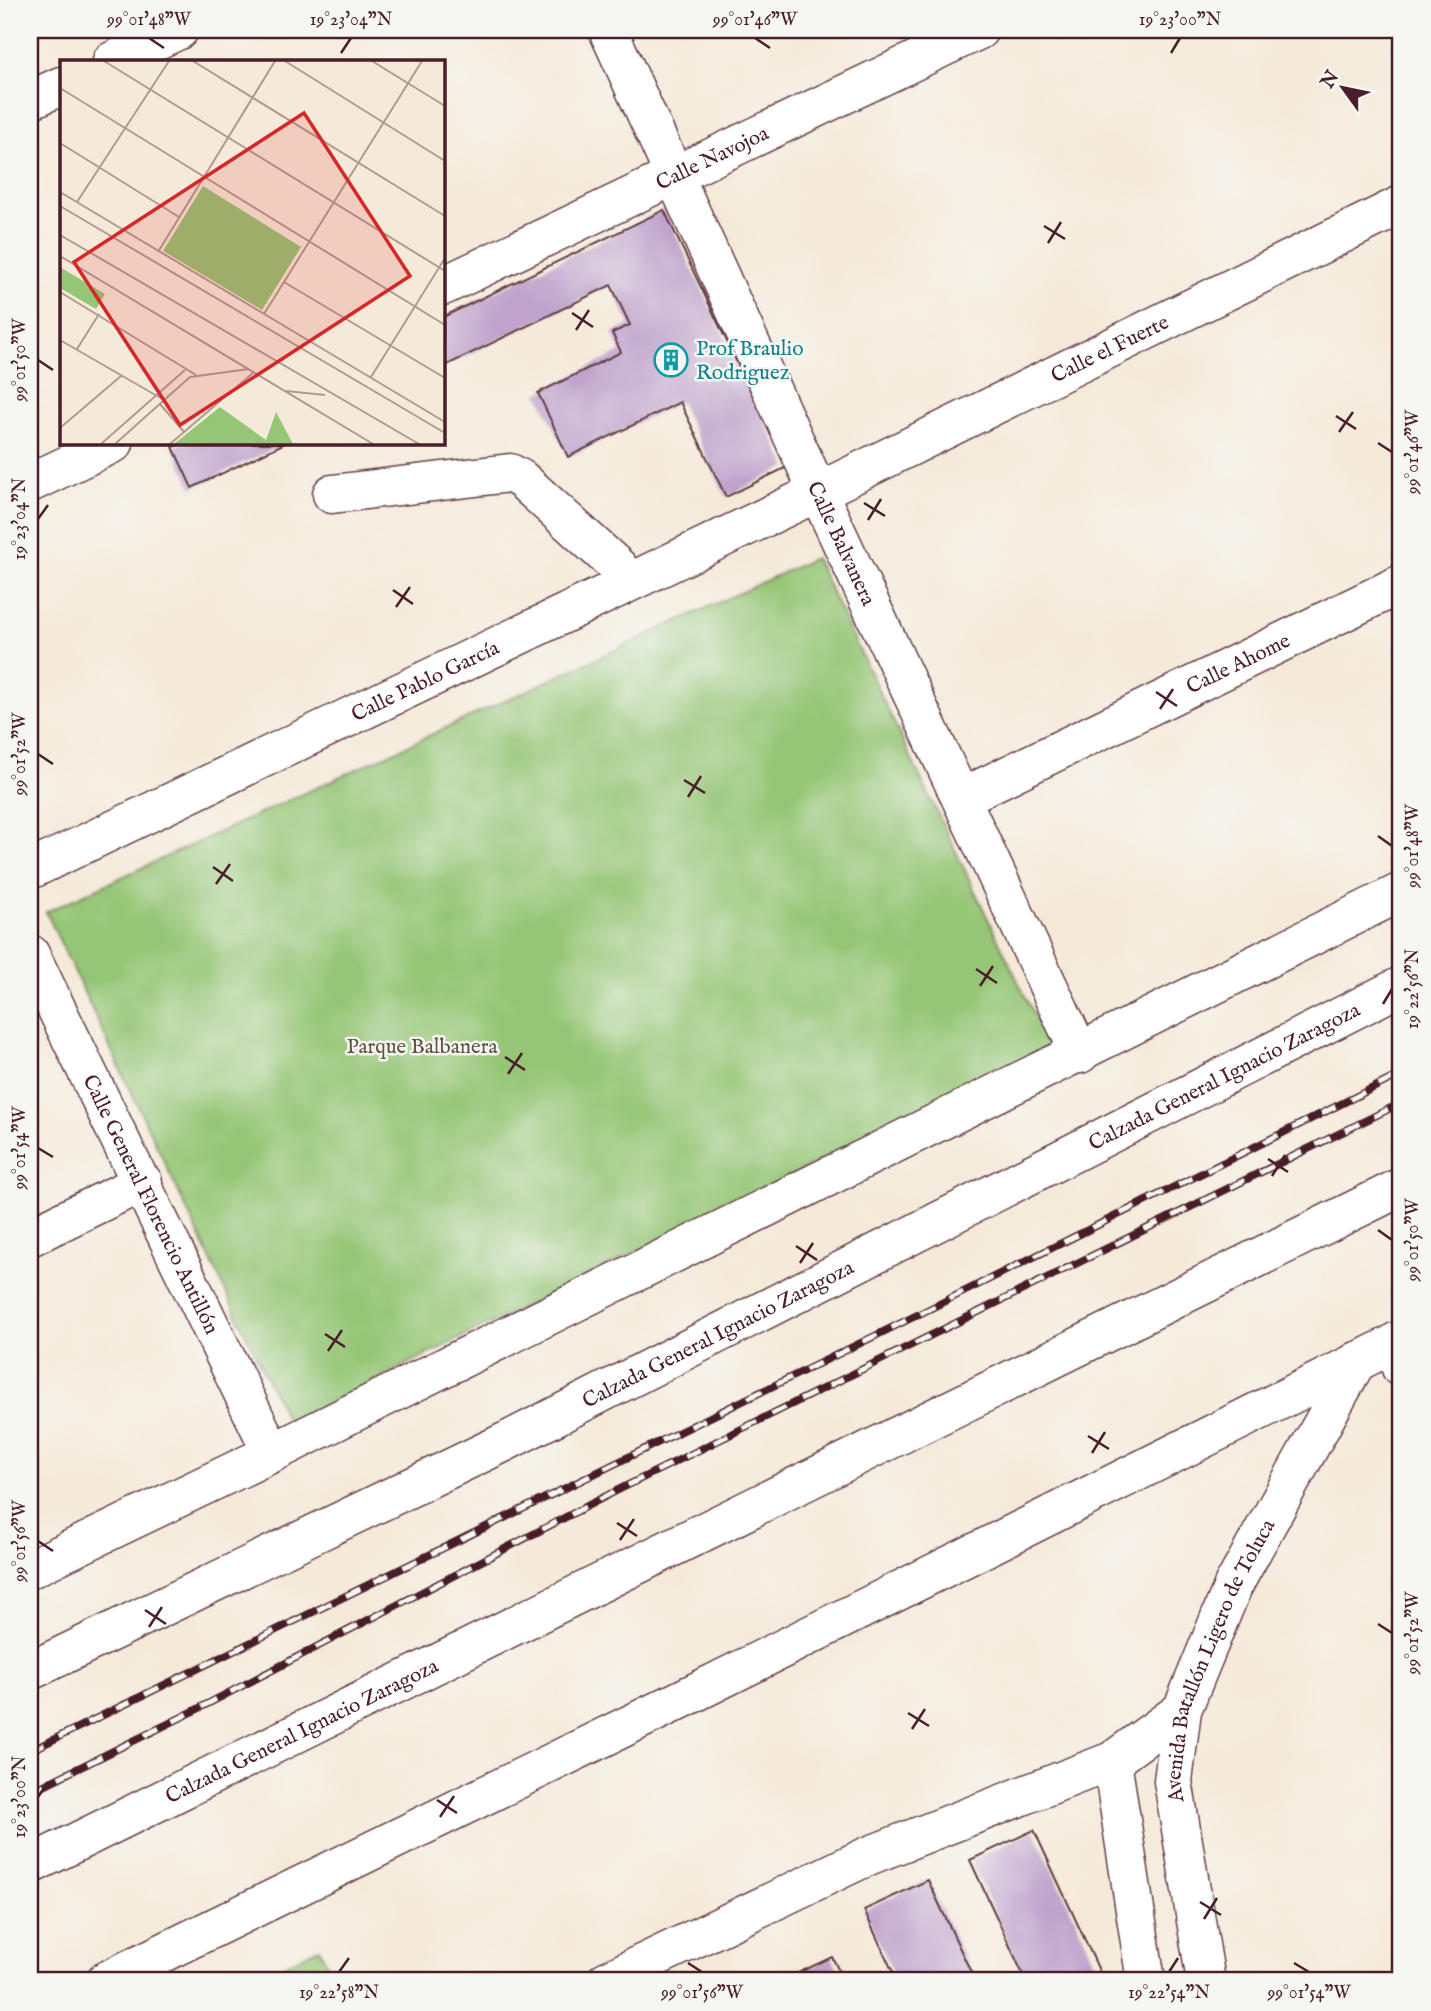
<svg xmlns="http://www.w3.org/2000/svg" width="1431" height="2011" viewBox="0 0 1431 2011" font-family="'IM FELL English',serif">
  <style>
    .green { fill: #95c676; stroke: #707250; stroke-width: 2 }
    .building { fill: #bfa3cc }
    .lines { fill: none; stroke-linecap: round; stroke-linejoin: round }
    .minor-casing { stroke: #643d45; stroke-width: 41 }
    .major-casing { stroke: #643d45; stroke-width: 41 }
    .highway-casing { stroke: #643d45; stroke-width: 41 }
    .minor { stroke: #fff; stroke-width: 38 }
    .major { stroke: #fff; stroke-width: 38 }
    .highway { stroke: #fff; stroke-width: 38 }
    .rail-casing { stroke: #4a1f2b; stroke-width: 8 }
    .rail { stroke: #f6f6f2; stroke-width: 5; stroke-dasharray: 16; stroke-linecap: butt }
    .ticks { fill: none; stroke: #4a1f2b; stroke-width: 2.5 }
    .labels { text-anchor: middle; stroke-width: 5; stroke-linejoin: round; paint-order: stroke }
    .street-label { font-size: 21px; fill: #4a1f2b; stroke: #f6f6f2 }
    .culture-label { font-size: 21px; fill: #0d838f; stroke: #f6f6f2; text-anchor: start }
    .park-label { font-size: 21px; fill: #605142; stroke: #f6f6f2 }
    .inset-road { fill: none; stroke: #b19993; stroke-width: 2 }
    .view { fill: #d62828; fill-opacity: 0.15; stroke: #d62828; stroke-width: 3.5 }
    .inset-edge { fill: none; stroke: #4a1f2b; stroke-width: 3.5 }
    .neatline { fill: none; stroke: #4a1f2b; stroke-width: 2.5 }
    .ticks-label { font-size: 18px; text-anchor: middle; fill: #4a1f2b }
  </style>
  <rect width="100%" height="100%" fill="#f6f6f2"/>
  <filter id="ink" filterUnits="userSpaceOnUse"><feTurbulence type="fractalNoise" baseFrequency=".0143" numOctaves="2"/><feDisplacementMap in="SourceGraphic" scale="14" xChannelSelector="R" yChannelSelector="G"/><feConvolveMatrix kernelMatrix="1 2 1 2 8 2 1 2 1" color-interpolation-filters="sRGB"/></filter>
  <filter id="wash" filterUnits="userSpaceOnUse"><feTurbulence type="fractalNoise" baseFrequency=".00686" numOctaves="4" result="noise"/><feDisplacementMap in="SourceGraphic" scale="28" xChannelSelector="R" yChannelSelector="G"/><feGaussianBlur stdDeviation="1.57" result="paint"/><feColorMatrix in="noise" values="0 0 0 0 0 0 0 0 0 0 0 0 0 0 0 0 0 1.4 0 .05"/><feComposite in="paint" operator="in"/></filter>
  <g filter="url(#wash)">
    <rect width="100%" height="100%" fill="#f5ead9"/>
    <path class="green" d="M815,558L1050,1048L288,1423L46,912Z
      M319,1948L336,1981H253Z"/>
    <g id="blocks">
      <path class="building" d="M664,210L787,467L726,497L680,402L568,457L538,393L621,352L612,333L630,325L611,285L443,367V317Z
        M183,443H285L192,488L173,447Z
        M1034,1830L1104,1981H1026L970,1860Z
        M928,1880L975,1981H897L864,1910Z
        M832,1957L844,1981H781Z"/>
    </g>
  </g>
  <g filter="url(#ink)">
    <use href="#blocks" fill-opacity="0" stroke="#643d45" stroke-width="2"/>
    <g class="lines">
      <defs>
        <g id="minor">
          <path id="s1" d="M608,30L818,492L1080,1054"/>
          <path d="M112,61L179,30"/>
          <path d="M30,100L61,86"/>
          <path id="s2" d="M443,286L979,30"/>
          <path d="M30,483L114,443"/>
          <path d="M332,494L510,473L521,479L618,567L627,582"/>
          <path id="s3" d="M961,798L1401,584"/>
          <path id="s4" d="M30,870L818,492L1401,205"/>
          <path id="s5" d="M30,954L272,1453"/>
          <path d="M30,1237L143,1182"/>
          <path d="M1397,1341L1401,1368"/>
          <path d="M1112,1761L1146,1981"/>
          <path d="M606,1981L868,1856L1112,1761L1182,1710"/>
          <path id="s6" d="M1206,1981L1173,1781L1182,1710L1233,1586L1357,1361"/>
        </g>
        <path id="major" d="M30,1569L272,1453L1401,892
          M105,1981L676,1702L1401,1340"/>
        <g id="highway">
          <path id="s7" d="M30,1671L505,1442L1401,986"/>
          <path id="s8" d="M30,1865L1401,1187"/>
        </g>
      </defs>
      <use href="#minor" class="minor-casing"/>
      <use href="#major" class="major-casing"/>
      <use href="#highway" class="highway-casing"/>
      <use href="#minor" class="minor"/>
      <use href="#major" class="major"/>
      <use href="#highway" class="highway"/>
      <defs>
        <path id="rail" d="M30,1751L883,1332L1401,1074
          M30,1792L190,1713L612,1493L1401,1103"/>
      </defs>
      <use href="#rail" class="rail-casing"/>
      <use href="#rail" class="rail"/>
    </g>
  </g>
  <path class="ticks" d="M149,38L164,48M755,38L770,48M341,53L351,38M1171,53L1180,38M1044,226L1065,239M1048,243L1061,222M572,313L593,327M576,330L589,310M38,360L53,370M1336,416L1356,429M1339,432L1353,412M1378,443L1392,452M864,503L885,516M38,519L48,505M868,520L881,499M393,590L413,604M396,607L410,587M1156,692L1177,706M1160,709L1173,689M38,754L53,764M684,780L705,793M688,797L701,776M1378,836L1392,846M213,867L233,881M216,884L230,864M976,969L997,983M980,986L993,966M1383,1004L1392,989M505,1057L525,1070M508,1074L522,1053M38,1148L53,1157M1268,1159L1288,1172M1272,1176L1285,1155M1378,1230L1392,1240M796,1246L817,1260M800,1263L813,1243M325,1334L345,1347M328,1351L342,1330M1088,1436L1109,1449M1092,1453L1105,1432M617,1523L637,1536M620,1540L634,1519M38,1541L53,1551M145,1610L166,1624M1378,1624L1392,1633M149,1627L162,1607M908,1713L929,1726M912,1729L925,1709M38,1797L48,1782M437,1800L457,1813M440,1817L454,1796M1200,1902L1221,1915M1204,1919L1217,1898M688,1963L702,1972M1294,1963L1309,1972M339,1972L349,1958M1169,1972L1178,1958"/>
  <defs>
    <symbol id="building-ring" viewBox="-11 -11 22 22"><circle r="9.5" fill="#f6f6f2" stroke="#0f9aa8" stroke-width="1.5"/><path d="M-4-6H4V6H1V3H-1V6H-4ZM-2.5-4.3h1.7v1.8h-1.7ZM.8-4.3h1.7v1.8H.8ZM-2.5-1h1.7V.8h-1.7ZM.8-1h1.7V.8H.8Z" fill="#0f9aa8"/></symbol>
  </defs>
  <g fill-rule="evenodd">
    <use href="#building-ring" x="652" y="341" width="38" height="38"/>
  </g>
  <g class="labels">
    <g class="street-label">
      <text dy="7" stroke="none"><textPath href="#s2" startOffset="298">Calle Navojoa</textPath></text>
      <text dy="7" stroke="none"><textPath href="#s4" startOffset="1199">Calle el Fuerte</textPath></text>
      <text dy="7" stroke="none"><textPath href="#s1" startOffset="564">Calle Balvanera</textPath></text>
      <text dy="7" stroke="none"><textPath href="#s3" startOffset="308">Calle Ahome</textPath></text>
      <text dy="7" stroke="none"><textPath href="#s4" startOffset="438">Calle Pablo García</textPath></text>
      <text dy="7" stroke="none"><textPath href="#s7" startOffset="1334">Calzada General Ignacio Zaragoza</textPath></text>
      <text dy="7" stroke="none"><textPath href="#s5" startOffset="278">Calle General Florencio Antillón</textPath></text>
      <text dy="7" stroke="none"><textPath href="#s7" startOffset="766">Calzada General Ignacio Zaragoza</textPath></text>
      <text dy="7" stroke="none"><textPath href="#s6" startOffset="332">Avenida Batallón Ligero de Toluca</textPath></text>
      <text dy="7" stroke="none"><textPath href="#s8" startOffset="303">Calzada General Ignacio Zaragoza</textPath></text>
    </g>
    <g class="culture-label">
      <text x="696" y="355">Prof Braulio<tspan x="696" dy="24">Rodriguez</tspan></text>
    </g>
    <g class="park-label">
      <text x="422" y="1053">Parque Balbanera</text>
    </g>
  </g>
  <g transform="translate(60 60)">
    <rect width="385" height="385" fill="#f5ead9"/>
    <path d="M143,126L241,187L202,250L103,191ZM0,207L45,234L36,249L0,228ZM160,347L206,380L216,352L233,384H114Z" fill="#95c676"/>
    <path class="inset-road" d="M44,1L385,211M133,1L385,156M225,1L385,101M312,1L385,46M0,28L385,265M0,83L119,157M0,132L385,362M17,142L109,1M0,146L385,373M0,175L359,384M98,192L215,1M0,196L313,384M224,222L385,318M0,232L136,315M204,254L362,1M0,280L104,340M17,289L39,254M311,317L385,198M226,331L265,335M100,344L124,372M0,368L61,316M41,384L125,310M55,384L130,317L189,309M110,384L194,312"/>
    <path class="view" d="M244,53L350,216L120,365L14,202Z"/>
    <rect width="385" height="385" class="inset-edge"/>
  </g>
  <rect width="1431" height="2011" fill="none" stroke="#f6f6f2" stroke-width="77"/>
  <g transform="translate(1343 88) rotate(303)" stroke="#f6f6f2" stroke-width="5" paint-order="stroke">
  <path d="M0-5L12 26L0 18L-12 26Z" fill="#4a1f2b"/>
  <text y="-10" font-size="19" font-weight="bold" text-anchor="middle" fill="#4a1f2b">N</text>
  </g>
  <rect x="38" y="38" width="1354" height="1934" class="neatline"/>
  <g class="ticks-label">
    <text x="149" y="25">99°01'48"W</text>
    <text x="351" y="25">19°23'04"N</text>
    <text x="755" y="25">99°01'46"W</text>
    <text x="1180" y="25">19°23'00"N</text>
    <text transform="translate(19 360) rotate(-90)" y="6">99°01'50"W</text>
    <text transform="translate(1412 452) rotate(-90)" y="6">99°01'46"W</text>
    <text transform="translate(19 519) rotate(-90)" y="6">19°23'04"N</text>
    <text transform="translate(19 754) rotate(-90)" y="6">99°01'52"W</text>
    <text transform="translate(1412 846) rotate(-90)" y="6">99°01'48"W</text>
    <text transform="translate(1412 989) rotate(-90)" y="6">19°22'56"N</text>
    <text transform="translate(19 1148) rotate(-90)" y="6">99°01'54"W</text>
    <text transform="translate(1412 1240) rotate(-90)" y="6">99°01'50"W</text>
    <text transform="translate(19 1541) rotate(-90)" y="6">99°01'56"W</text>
    <text transform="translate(1412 1633) rotate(-90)" y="6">99°01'52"W</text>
    <text transform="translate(19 1797) rotate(-90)" y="6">19°23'00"N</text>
    <text x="339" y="1998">19°22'58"N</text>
    <text x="702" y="1998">99°01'56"W</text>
    <text x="1169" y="1998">19°22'54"N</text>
    <text x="1309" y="1998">99°01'54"W</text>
  </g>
</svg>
